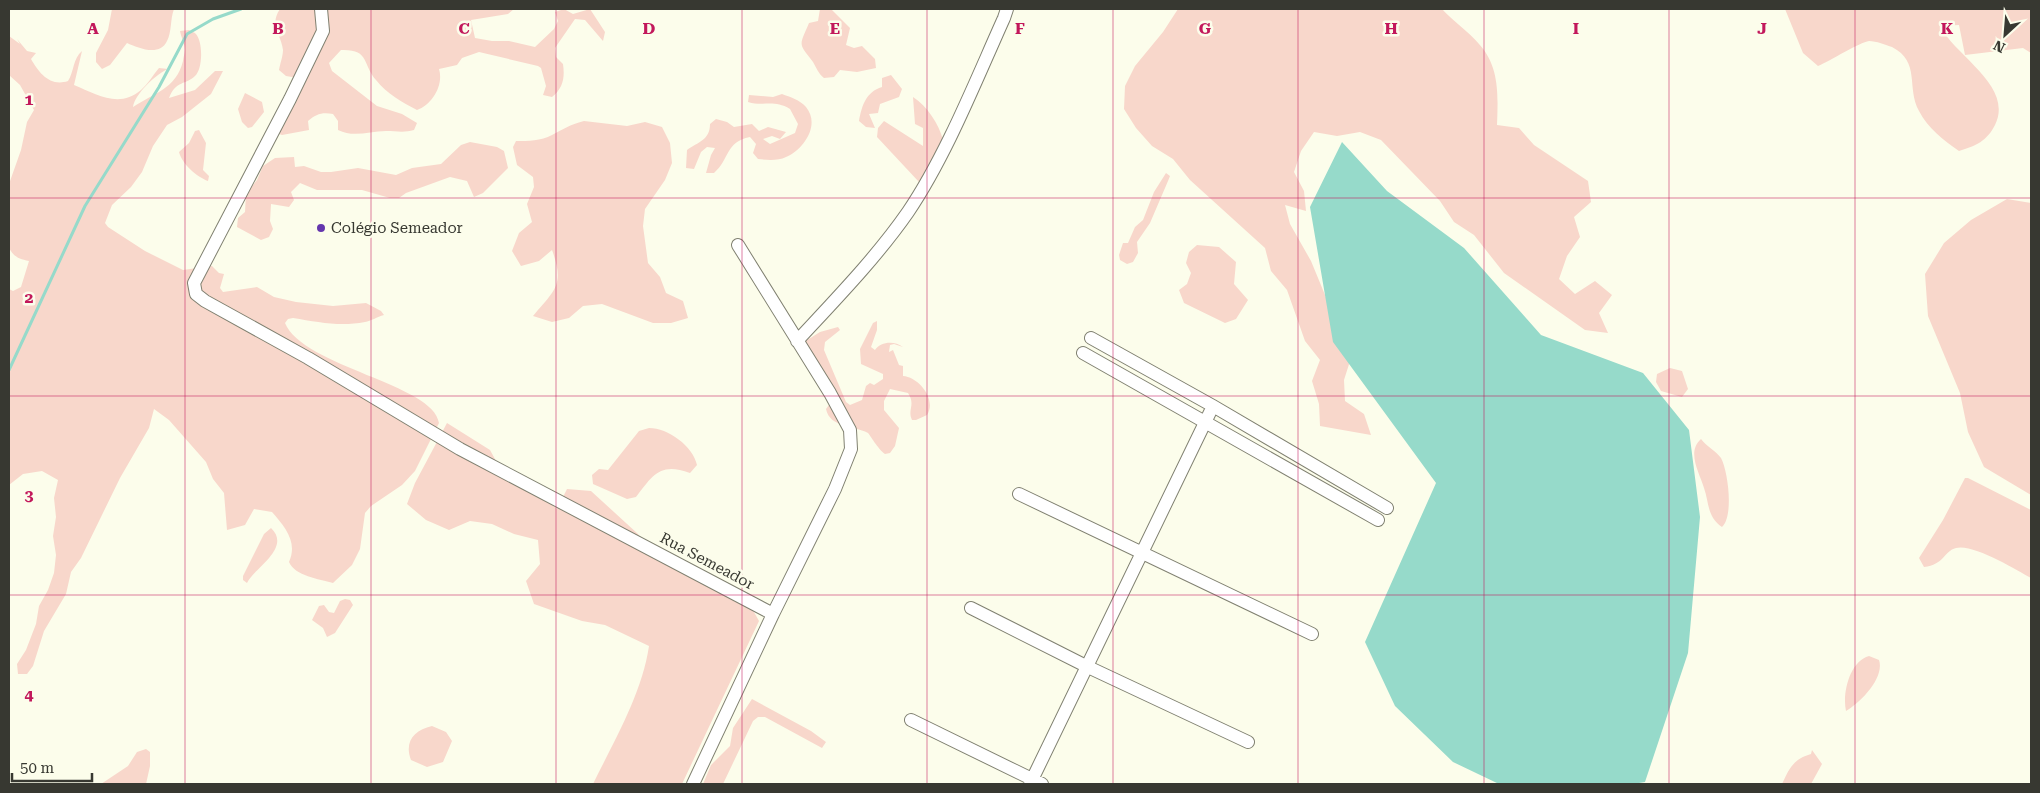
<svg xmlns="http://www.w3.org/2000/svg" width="2040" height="793" viewBox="0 0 2040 793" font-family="'Roboto Serif',serif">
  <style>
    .green { fill: #f8d7cb }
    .water { fill: #96daca }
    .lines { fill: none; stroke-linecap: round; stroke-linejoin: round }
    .stream { stroke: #96daca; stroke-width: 3 }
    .minor-casing { stroke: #808171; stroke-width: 14 }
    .minor { stroke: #fff; stroke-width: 12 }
    .grid { fill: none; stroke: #c2185b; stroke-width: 1; stroke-opacity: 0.55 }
    .poi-dot { fill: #6436ad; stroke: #fcfdeb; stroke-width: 2 }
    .labels { text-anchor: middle; stroke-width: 5; stroke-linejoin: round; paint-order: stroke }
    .poi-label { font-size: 15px; fill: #373831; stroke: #fcfdeb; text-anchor: start }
    .street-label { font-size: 15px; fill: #373831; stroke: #fcfdeb }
    .grid-label { font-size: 16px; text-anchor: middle; font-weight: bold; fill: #c2185b; stroke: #fcfdeb; stroke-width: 5; stroke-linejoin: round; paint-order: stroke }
  </style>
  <rect width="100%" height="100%" fill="#fcfdeb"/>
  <path class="green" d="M112,9H174C170,19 172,32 167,41C160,57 138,48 127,43L110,65L102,69L96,62V53L108,30Z
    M280,9H514L508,14L471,20L475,38L492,41H509L535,47L554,29L558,21L555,12L564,9L573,14L590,9L605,32L603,41L585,20L575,19L555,48L556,57L563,64C565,78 563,88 552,97L543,95L546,86L541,68L538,66L479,52L462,58L457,65L439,69C444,85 432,105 417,110C402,102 387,94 376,80C362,64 370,49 341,50L329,63L332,71L377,106L402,114L417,123L414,130C404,133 396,131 386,131C369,131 354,138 338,130V121L333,114C322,112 316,114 308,121L309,130L282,135L274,132L303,88L304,79L286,76L279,70C280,64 283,56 283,50C281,34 269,25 280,9Z
    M820,9H831L850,28L846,45L854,48L862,46L875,59L876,68L857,72L840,70L834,77L824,78C818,73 817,69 813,62C798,42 799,47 809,23L818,21Z
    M1178,9H1442C1453,21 1468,31 1479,44C1500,67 1498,96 1497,125L1519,128L1534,145L1588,181L1591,202L1574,217L1580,237L1567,256L1559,279L1575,294L1595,281L1612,295L1599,313L1608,333L1585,330L1504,273L1474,235L1454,222L1440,201L1381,140L1360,132L1337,136L1314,132L1301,151L1294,172L1304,191L1306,211L1285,205L1290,224L1311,261L1351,358L1344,380L1345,401L1364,414L1371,435L1320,426L1319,404L1312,381L1320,360L1305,341L1287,290L1271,271L1265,248L1190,180L1173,159L1152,146L1136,128L1124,109L1125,86L1135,66L1163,32Z
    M1785,9H2031V53L2023,48L1965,55L1959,25L1940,26C1956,57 2014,86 1995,125C1987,141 1976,146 1959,151C1943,140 1928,128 1919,111C1906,87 1921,62 1892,47C1886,45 1876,41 1869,41C1860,42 1830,61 1818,66L1803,53Z
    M189,30C192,32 194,32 196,34C203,42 203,69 195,76C186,85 176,80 169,98L195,90L215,71H223L211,94L182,117L167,125L153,146L142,172L131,187L112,205L105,223L108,227L145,251L183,270L212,266L219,273L224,274L220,288L223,292L257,287L274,297L296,302L333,306L366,303L381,311L384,315C377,317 371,321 365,322C340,327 318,322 293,318L288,319L285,323C303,367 434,384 439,423L415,471L402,485L371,506L365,513L360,549L352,565L333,583C319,579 295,576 289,562C298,542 285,527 272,512L254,509L245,525L227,530L224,493L213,479L206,462L169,420L154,409L149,428L120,478L81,558L71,572L66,594L44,631L33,666L27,674H18L17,664L26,650L36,624L39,606L48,590L54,573L56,555L53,536L56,517L54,498L58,480L42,471L23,474L9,485V289L13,291L21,287L29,261C19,259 14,257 9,248V184L21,150L27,122L34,110L20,85L9,75V36L20,44L17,39L27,51L36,53L31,59C39,73 50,87 68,81C74,72 73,58 82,51L74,85C96,94 119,109 141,90C148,84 153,75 159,68L168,69C156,74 135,94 133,107C154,93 176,89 183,61C183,58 185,53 185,50C185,44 181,37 180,31Z
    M891,75L902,89L899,97L880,104L878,113L869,114L875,128L866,127L859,121C862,105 866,92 882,87V78Z
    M245,93L262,102L264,112L252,127L248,128L242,122L238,109Z
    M782,94C790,97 800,100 806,107C821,125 803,150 786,157C778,161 767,160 758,159L753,153L756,144L750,137C725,142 730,159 714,173H706L711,155L715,148L707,147L701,152L694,169L686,168L687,150C698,142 710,140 710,124L716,119L727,122L734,127L752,124L759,131L768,127L786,132L780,139L772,136L763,139L770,144L795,133L798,124L790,109C773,99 764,107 748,102L749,95L773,97Z
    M913,97C927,106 939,124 943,140L919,182L877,137L878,128L884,121L923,146V128L915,124Z
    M584,121L627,126L645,122L662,127L670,143L672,163L665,180L645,209L643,226L648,263L660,277L666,293L683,301L688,318L671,323H653L602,304L583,306L569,318L552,322L533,316C555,290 565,285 552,250L539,261L521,266L512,251L519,233L532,222L527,204L534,187L533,177L517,165L513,147L516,141C528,141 541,141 552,135C564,129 569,125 584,121Z
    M199,130L206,143L203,170L209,176L208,181C197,177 182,164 179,152L189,143L195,131Z
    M470,142L497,147L504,151L508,168L483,193L474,197L467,181L450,177L406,193L399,198H390L362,190H317L300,183L291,192L294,200L289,207L271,204L270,221L273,229L269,237L261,240L237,227L238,218L245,212L246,194L257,180L263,166L275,158L294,157L295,167L304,166L321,172H331L358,168L396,175L412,168L441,164L461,145Z
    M1166,173L1170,176L1168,181L1150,223L1137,242L1138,253L1133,262L1127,264L1120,260L1119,255L1123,243H1128L1135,227L1143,220L1154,192Z
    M2007,199L2031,203V495L1984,467L1968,432L1960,393L1928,316L1925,274L1944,243L1971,220Z
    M1197,245L1219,247L1236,262L1234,284L1248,300L1236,319L1225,323L1184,303L1179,290L1187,284L1191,273L1186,263L1189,252Z
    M877,321V330L871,347L875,350C881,341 895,341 903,347L894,344L890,345L889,352L893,350L899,365L903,366V376C919,377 937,400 927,415L916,420H912C907,410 916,405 908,393L890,389L884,401V410L899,428L895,446L890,453L885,454C878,449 870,435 868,433C853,425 830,428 826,409L831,402L804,342L820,332L838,327L840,330L825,342L824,350L846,402L850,405L862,400L866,386L870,383L874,385L883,379V374L861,364L860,349L873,323Z
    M1670,368L1682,371L1688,389L1682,397L1661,391L1656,382L1657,374Z
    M447,423L490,450L501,470L541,496L557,509L567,489L591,491L638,534L651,551L750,605L759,621L682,784H593C614,741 642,694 649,646L605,625L582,621L534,604L526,581L540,564L538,540L514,534L492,524L470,521L449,530L426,520L407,504L415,483Z
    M649,428C668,428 693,446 697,465L690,473C660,462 653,475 636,497L627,499L593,484L592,475L599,469L608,470L639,431Z
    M1701,439C1706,446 1716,451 1721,458C1728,471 1734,516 1722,527C1707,517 1709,502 1704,488C1700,474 1686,452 1701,439Z
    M1965,478H1968L2031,510V578C2017,570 1972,543 1956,548C1944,551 1944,565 1924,567L1919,558L1943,520Z
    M271,528C292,548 254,568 247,583L243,580V576L264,534Z
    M345,599L350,600L353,605L335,633L327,637L323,628L312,620L319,606L324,605L329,612L334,613L340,601Z
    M1869,656L1879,660C1885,678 1860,703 1846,711C1842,693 1850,661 1869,656Z
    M752,699L811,731L826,742L822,748L765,717H758L753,721L723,784H703L711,765L730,746L733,728Z
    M432,726L446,732L452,741L443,762L427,767L411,760C404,742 414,730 432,726Z
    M146,749L150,752V766L146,784H101L128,766L137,752Z
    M1812,750L1822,764L1811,784H1782C1789,769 1793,759 1811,754Z"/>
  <path class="water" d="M1342,142L1387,191L1464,248L1541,335L1643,373L1689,430L1700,517L1688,653L1645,782L1633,784H1499L1453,762L1395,706L1365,642L1436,483L1333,342L1310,207Z"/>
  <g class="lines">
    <path class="stream" d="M9,370L85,206L159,87L187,34L213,19L241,9"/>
    <defs>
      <path id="minor" d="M321,9L323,31L290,99L194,283L196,294L205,301L308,358L460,449L773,614L693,784
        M738,245L830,393L850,430L851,449L835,489L773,614
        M1091,338L1213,406L1387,508
        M797,341C835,300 876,258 908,212C946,156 976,80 1004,18L1007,9
        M1083,353L1378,520
        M1019,494L1312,634
        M971,608L1088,667L1248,742
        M911,720L1042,784
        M1030,784L1213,406"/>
    </defs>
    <use href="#minor" class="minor-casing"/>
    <use href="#minor" class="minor"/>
  </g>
  <path class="grid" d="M185,9V784M371,9V784M556,9V784M742,9V784M927,9V784M1113,9V784M1298,9V784M1484,9V784M1669,9V784M1855,9V784M9,198H2031M9,396H2031M9,595H2031"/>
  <circle class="poi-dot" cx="321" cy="228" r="5"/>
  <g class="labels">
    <g class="poi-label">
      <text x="331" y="233">Colégio Semeador</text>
    </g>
    <g class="street-label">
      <text transform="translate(707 561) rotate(28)" y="5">Rua Semeador</text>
    </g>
  </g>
  <g class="grid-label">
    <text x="93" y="34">A</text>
    <text x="278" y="34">B</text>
    <text x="464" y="34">C</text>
    <text x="649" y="34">D</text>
    <text x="835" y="34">E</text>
    <text x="1020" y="34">F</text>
    <text x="1205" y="34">G</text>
    <text x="1391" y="34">H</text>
    <text x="1576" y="34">I</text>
    <text x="1762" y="34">J</text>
    <text x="1947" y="34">K</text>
    <text x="29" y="105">1</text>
    <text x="29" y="303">2</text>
    <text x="29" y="501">3</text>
    <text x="29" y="700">4</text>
  </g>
  <rect width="2040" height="793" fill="none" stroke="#373831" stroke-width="20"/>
  <g transform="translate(2005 35) rotate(206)" stroke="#fcfdeb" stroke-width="4" paint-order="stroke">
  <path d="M0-4L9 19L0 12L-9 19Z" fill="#373831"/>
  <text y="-8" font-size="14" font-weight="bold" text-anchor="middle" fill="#373831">N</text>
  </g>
  <path d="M12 773v8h80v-8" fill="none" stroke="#373831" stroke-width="2.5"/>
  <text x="20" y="773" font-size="15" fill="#373831" stroke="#fcfdeb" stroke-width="4" paint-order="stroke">50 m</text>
</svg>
